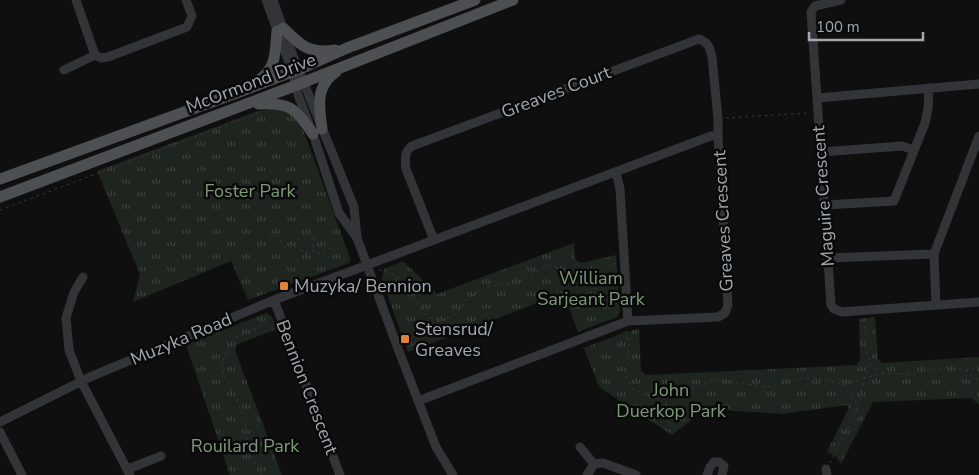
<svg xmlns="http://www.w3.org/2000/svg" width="979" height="475" viewBox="0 0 979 475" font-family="'Nunito Sans',sans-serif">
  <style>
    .grass { fill: url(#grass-tufts) }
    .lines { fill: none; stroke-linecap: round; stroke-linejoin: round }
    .path { stroke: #37393c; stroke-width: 1; stroke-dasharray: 2.5 4; stroke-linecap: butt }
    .minor { stroke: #323437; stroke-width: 9 }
    .major { stroke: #4d5053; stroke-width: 11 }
    .poi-dot { fill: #de8339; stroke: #0a0a0b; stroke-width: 2 }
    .labels { text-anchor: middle; stroke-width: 5; stroke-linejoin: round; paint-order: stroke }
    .street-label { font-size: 18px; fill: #a1a9b0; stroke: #0a0a0b }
    .park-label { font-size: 18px; fill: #7f997a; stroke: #0a0a0b }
    .poi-label { font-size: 18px; fill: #a1a9b0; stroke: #0a0a0b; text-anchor: start }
  </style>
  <defs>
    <pattern id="grass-tufts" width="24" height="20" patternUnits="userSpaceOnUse" patternTransform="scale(1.25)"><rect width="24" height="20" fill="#1e241e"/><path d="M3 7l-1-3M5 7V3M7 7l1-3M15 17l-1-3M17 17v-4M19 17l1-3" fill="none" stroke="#3c413c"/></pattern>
  </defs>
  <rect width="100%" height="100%" fill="#0f0f10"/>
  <path class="grass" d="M277,108C292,112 296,119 304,132L350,258L349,263L248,300L231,261L133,302L140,274L97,171L258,111Z
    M574,243L575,259L581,263L616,255L620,311L617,317L578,332L565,298L559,295L408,352L382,280L384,269L403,261L437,294Z
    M266,313L272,317L277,329L238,344L235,350L282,475H230L186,345Z
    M875,317L878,359L882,363L979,357V405L972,398L873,402L841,464L836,456L827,452L849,408L847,405L782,414L705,409L672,435L599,387L584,348L626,332L639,329L641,370L646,375L856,365L860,360L859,319Z"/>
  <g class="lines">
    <path class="path" d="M726,118L809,113
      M0,210L258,113
      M270,235L278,236L285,248C295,250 297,239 303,234H311L314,240L312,251L318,254L328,248H333L341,257L350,262
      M295,246L306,253L311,251
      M379,270L393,274L399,278L411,293L426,316L439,321L454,315L468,299L485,287L515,283L523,280L546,266H553L562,269L583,279L597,290L620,316
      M584,278L604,267L617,263
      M865,319L866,348L870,362L881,372
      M626,331L629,347L626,377L633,389L652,398H666L700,384L719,380L768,387L799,379L811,378H820L843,385L882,373L910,374L948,367L965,370L979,381
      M405,343L421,330L439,321
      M966,370L972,369L979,366
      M843,385L857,403
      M830,463L856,411L864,379L870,362
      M262,475L249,452L245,419L222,369L224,357L231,343L237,337L260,327L270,313"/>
    <path class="minor" d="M76,0L95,55
      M266,0L292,71L298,95L313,134L339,213L357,238
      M273,0L295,61L354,207L357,238L397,346L436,447L453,475
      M64,70L95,55L101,58L108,57L187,27L192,16L186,0
      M979,84L817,98L831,305L834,309L842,312L979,302
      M817,98L811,12L815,6L841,0
      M821,152L902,146L914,150
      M616,172L620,189L628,321
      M825,205L894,201L925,123L928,108L929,88
      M434,240L406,169C405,159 404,152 412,146L699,39C709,43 710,48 712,57L718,119V136
      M827,258L934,254
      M83,277L74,292L66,318L69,350L81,381L130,475
      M274,300L340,475
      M936,305L934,254L979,136
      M0,422L90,377L274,300L711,136H718L728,305L725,313L718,317L628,321L418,401
      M0,432L22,475
      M580,447L594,464
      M128,469L161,456
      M826,469L827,475
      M587,475L594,464L603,463L636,475
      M707,475L710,467L714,462H719L724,466L722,475"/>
    <path class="major" d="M283,28C301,46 309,54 335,50
      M256,82C277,69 275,53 277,31
      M258,104C290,102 295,108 313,134
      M322,129C319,107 315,86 336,72
      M0,179L242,91L307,66L347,48L475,0
      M0,197L289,88L513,0"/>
  </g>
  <g class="poi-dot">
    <rect x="279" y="281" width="10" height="10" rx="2.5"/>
    <rect x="400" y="334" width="10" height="10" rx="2.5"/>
  </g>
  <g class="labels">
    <g class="street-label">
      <text transform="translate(251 83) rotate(-21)" y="6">McOrmond Drive</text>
      <text transform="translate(556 92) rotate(-21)" y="6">Greaves Court</text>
      <text transform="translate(823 196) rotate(-94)" y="6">Maguire Crescent</text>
      <text transform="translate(723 221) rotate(-93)" y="6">Greaves Crescent</text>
      <text transform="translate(181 339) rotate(-23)" y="6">Muzyka Road</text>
      <text transform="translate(307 387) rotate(69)" y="6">Bennion Crescent</text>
    </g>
    <g class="park-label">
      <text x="250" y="197">Foster Park</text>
      <text x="591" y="284">William<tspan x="591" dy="21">Sarjeant Park</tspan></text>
      <text x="671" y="396">John<tspan x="671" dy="21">Duerkop Park</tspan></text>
      <text x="245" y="452">Rouilard Park</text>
    </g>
    <g class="poi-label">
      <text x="294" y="292">Muzyka/ Bennion</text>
      <text x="415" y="335">Stensrud/<tspan x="415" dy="21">Greaves</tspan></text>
    </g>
  </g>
  <path d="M809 32v8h114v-8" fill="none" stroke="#a1a9b0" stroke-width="2.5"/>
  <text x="816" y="32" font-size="15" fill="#a1a9b0" stroke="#0a0a0b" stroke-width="4" paint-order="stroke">100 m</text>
</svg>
